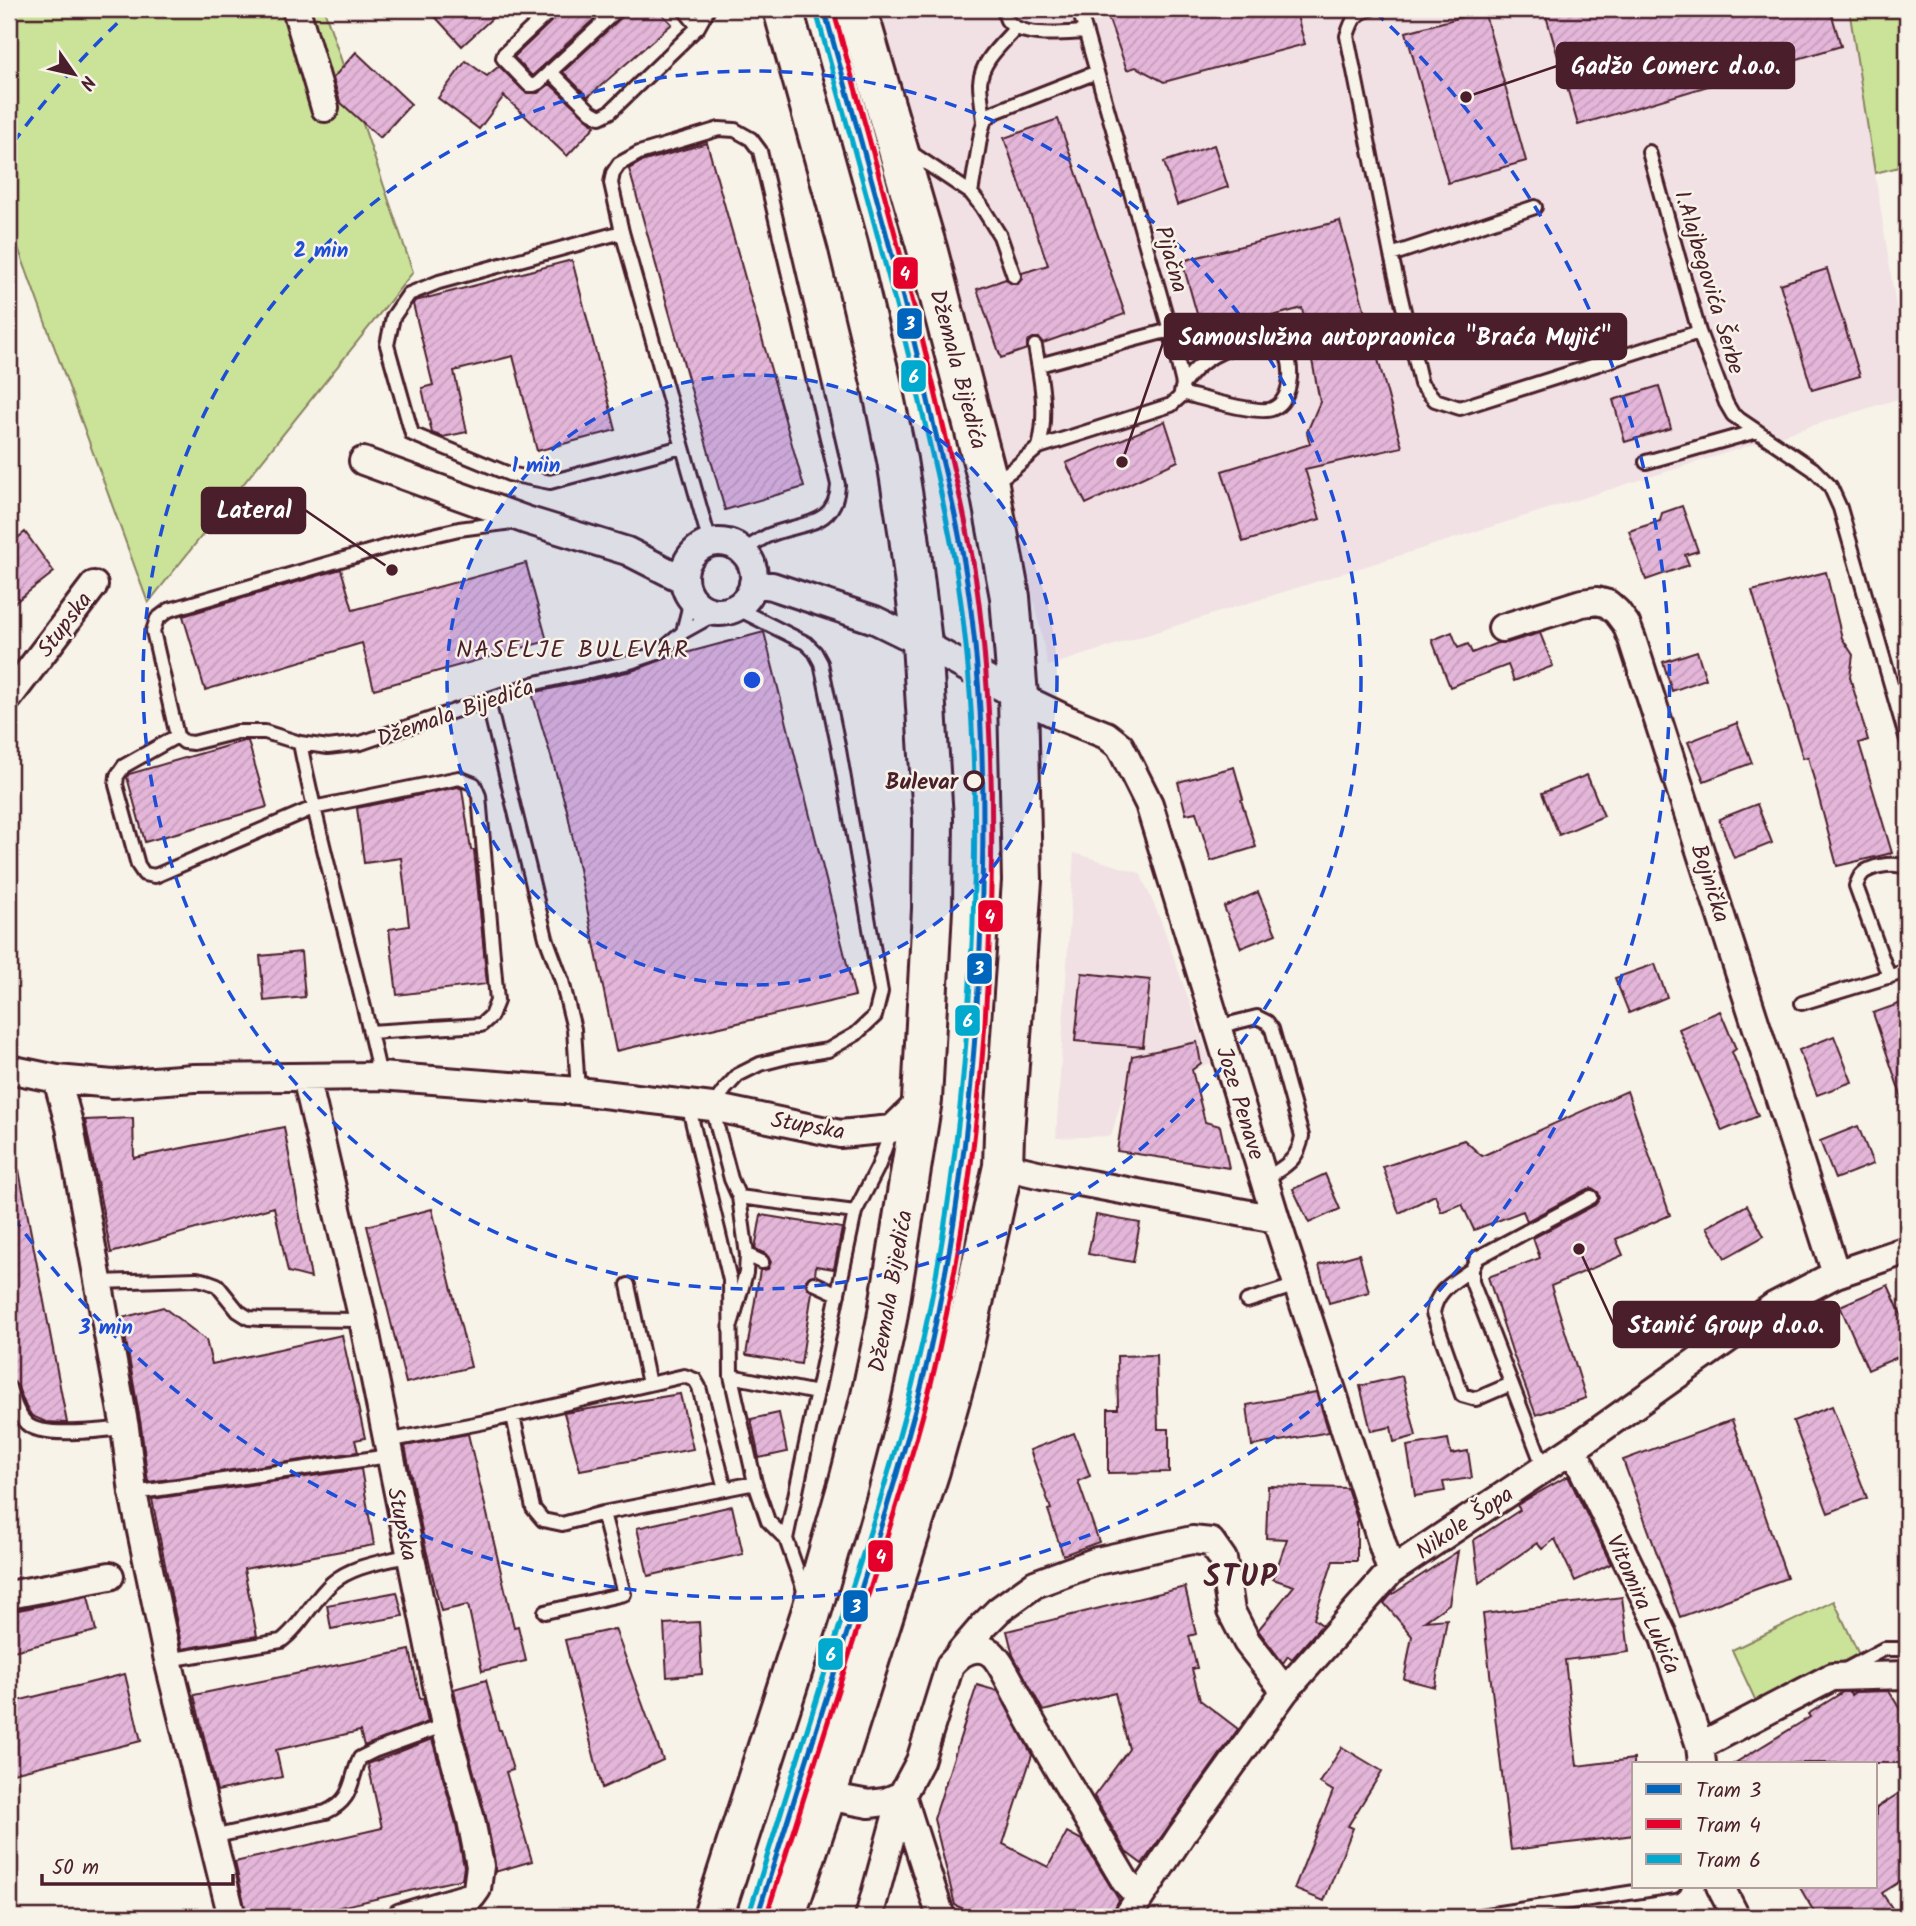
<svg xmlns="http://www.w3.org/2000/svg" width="1916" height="1926" viewBox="0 0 1916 1926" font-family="Kalam,sans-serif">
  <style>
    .built { fill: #f1e1e4 }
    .green { fill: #cae399; stroke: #8a8162; stroke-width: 2 }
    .building { fill: url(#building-hatch); stroke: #4a1f2b; stroke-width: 2 }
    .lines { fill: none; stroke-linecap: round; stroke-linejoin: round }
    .service-casing { stroke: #4a1f2b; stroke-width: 18 }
    .minor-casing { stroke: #4a1f2b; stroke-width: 32 }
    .primary-casing { stroke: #4a1f2b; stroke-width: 44 }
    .service { stroke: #f7f3e8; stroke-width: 12 }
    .minor { stroke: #f7f3e8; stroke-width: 26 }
    .primary { stroke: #f7f3e8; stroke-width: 38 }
    .tram-1-casing { stroke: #f7f3e8; stroke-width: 10 }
    .tram-2-casing { stroke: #f7f3e8; stroke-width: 10 }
    .tram-3-casing { stroke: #f7f3e8; stroke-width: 10 }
    .tram-1 { stroke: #0065bd; stroke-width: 5 }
    .tram-2 { stroke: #e4002b; stroke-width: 5 }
    .tram-3 { stroke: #00a9ce; stroke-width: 5 }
    .ring { fill: none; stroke: #1d4ed8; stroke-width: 3.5; stroke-dasharray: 12 9 }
    .stop-dot { fill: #f7f3e8; stroke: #4a1f2b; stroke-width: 3.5 }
    .labels { text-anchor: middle; stroke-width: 5; stroke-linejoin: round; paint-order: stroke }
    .street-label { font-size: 23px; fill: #4a1f2b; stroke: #f7f3e8 }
    .stop-label { font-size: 23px; font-weight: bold; fill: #4a1f2b; stroke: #f7f3e8; text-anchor: end }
    .neighbourhood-label { font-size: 24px; letter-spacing: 2px; fill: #4a1f2b; stroke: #f7f3e8 }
    .district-label { font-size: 30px; font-weight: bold; letter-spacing: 2px; fill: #4a1f2b; stroke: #f7f3e8 }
    .centre { fill: #1d4ed8; stroke: #f7f3e8; stroke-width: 3.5 }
    .ring-label { font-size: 21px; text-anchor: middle; font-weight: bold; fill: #1d4ed8; stroke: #f7f3e8; stroke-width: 5; stroke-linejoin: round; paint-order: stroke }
    .leader { fill: none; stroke: #4a1f2b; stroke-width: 2.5 }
    .callout-dot { fill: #4a1f2b; stroke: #f7f3e8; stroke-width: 2.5 }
    .callout { fill: #4a1f2b; stroke: #4a1f2b; stroke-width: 2.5 }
    .callout-label { font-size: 24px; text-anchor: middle; font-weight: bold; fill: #fff }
    .line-badge { stroke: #f7f3e8; stroke-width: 2.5 }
    .badge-label { font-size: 19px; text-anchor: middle; font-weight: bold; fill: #fff }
  </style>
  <defs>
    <pattern id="building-hatch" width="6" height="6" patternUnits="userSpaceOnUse" patternTransform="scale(1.75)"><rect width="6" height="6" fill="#e4b6d9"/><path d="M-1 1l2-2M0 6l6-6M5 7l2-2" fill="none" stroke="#c59cba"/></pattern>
  </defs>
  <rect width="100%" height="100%" fill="#f7f3e8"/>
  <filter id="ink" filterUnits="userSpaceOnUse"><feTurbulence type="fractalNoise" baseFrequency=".0143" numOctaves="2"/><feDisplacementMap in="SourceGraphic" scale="14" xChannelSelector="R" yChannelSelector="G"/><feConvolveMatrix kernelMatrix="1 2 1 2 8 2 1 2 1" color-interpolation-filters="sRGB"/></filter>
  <g filter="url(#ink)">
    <path class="built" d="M874,9H1849L1907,376V396L1048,666L1008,482Z
      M1074,853L1140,873L1160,918L1211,1063L1124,1092L1111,1136L1056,1138Z"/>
    <path class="green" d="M9,9H324L413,272L148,603L9,223Z
      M1849,9H1907V165L1875,173Z
      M1834,1601L1862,1661L1760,1710L1732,1650Z"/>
    <path class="building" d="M428,9H502L462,46Z
      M562,9H605L532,76L514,57L558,15Z
      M627,9H657L672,24L588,97L563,72L624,15Z
      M1126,9H1295L1305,44L1164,82L1136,67L1127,70L1108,17Z
      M1544,9H1830L1841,46L1578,125Z
      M1484,11L1526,161L1448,183L1406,32Z
      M356,52L411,104L380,138L340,102L333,78Z
      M466,61L487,76L499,66L526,93H538L550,84L595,126L567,156L504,96L479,129L438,98Z
      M1058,119L1125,314L1043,343L1039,338H1033L1027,342V349L1001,358L977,289L1006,279L1012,284H1018L1022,278V273L1048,265L1004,138Z
      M707,143L804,487L725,510L629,169L641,162Z
      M1214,145L1228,187L1177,205L1164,162Z
      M1340,221L1402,447L1305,469L1320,519L1243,542L1222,471L1310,444L1307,432L1320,402L1302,308L1203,335L1182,261Z
      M572,260L616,430L537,451L513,356L454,371L467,432L443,437L432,433L422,388L433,385L413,304L415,301Z
      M1827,269L1860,376L1812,390L1780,284Z
      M1659,386L1671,428L1625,442L1613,400Z
      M1165,421L1178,461L1086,504L1066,463Z
      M1682,506L1698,551L1685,555L1689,565L1646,580L1629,531L1660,521L1662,513Z
      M25,532L54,572L9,607V545Z
      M526,563L547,641L374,689L362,643L205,690L183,616L341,569L353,610Z
      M1826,572L1842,638L1853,655L1850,677L1868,740L1859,743L1892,853L1837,866L1808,757L1803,758L1752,591Z
      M764,632L855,996L616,1051L567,810L532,693L632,671L667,658Z
      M1452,632L1458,648L1468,644L1472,653L1497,643H1507L1540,633L1553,666L1514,681L1508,665L1450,687L1432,640Z
      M1697,651L1706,679L1672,691L1663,662Z
      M1737,723L1752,763L1704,781L1688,742Z
      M244,741H248L267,807L145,842L127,777L129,774Z
      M1234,767L1243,799L1241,800L1256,847L1211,861L1196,812L1186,814L1178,782Z
      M1587,775L1604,816L1559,835L1542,793Z
      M458,787L462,789L471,850H474L487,984L397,995L389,929L409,926L401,858L364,863L357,808Z
      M1757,804L1772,843L1734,858L1719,819Z
      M1258,892L1276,934L1241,948L1224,907Z
      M301,952L305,997L264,1001L260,956Z
      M1655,964L1667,997L1629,1013L1615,978Z
      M1082,973L1150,980L1143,1047L1075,1041Z
      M1907,1001V1103L1904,1104L1873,1013Z
      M1720,1011L1736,1049L1732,1052L1758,1116L1722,1131L1679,1029Z
      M1834,1036L1852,1082L1817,1095L1799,1050Z
      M1197,1042L1201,1063L1192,1070L1205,1122L1220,1126L1229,1168L1117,1151L1132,1056Z
      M1627,1091L1670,1215L1616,1239L1623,1255L1551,1286L1586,1398L1536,1415L1513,1354L1488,1277L1540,1258L1533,1238L1595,1205L1600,1198L1598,1192L1592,1188L1587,1189L1527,1221L1523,1211L1474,1230L1462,1204L1441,1212L1435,1195L1399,1213L1383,1167L1464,1140L1482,1156Z
      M133,1118L134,1158L284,1127L311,1278L288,1272L274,1207L111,1253L85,1120Z
      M1858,1126L1873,1164L1835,1179L1820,1141Z
      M19,1170L67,1423L46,1422L32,1416L26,1407L17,1385L11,1380L9,1374V1171Z
      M1325,1174L1340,1209L1309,1223L1293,1189Z
      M1747,1205L1764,1236L1725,1258L1707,1227Z
      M432,1209L471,1367L406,1383L367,1226Z
      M761,1215L842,1228L834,1269L816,1266L815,1275L810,1276L806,1280L807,1287L812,1292L801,1364L746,1355L760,1270L768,1269L771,1262L766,1254L755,1249Z
      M1096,1215L1140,1223L1133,1262L1088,1254Z
      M1359,1254L1369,1292L1329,1303L1319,1265Z
      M1888,1285L1907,1328V1353L1868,1370L1840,1306Z
      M163,1307L206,1340L212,1364L342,1335L365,1438L355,1440L358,1452L148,1482L141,1426L122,1318Z
      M1156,1355L1158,1429H1169V1472L1108,1473V1409H1118L1117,1356Z
      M1402,1376L1416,1436L1394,1442L1391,1427L1371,1431L1360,1386Z
      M1316,1392L1329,1432L1252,1446L1247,1405Z
      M680,1394L693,1449L580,1470L564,1413Z
      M1832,1406L1867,1498L1828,1513L1793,1421Z
      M779,1413L787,1452L759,1458L751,1419Z
      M1732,1420L1787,1578L1680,1617L1623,1460Z
      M1074,1433L1090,1476L1078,1481L1099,1542L1063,1555L1048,1510L1051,1509L1030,1450Z
      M468,1434L514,1627L518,1626L526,1661L482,1671L468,1605L441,1611L425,1545L405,1446Z
      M1448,1439L1451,1454L1468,1451L1472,1478L1443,1482L1445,1491L1415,1496L1407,1446Z
      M361,1469L374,1545L244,1569L257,1636L182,1649L152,1499Z
      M1568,1476L1611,1564L1575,1581L1555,1539L1542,1549L1537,1543L1479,1583L1474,1540L1520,1510L1517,1505Z
      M1268,1486L1347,1488L1357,1519V1561H1333L1314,1619L1322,1625L1292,1659L1288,1656L1283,1663L1258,1630L1294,1586L1273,1579L1287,1539L1266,1538Z
      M732,1506L743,1554L648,1576L637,1528Z
      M1458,1551L1449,1604L1425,1621L1447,1619L1435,1687L1404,1679L1412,1636L1384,1603L1390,1596Z
      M1185,1587L1196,1634L1189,1636L1197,1668L1192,1669L1200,1700L1238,1729L1142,1864L1126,1852L1094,1796L1129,1749L1115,1693L1043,1711L1013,1655L1007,1631Z
      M397,1592L403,1616L331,1629L327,1605Z
      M88,1596L96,1631L9,1652V1612Z
      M1622,1597L1629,1652L1565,1660L1577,1766L1634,1759V1835L1511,1850L1483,1614Z
      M699,1622L702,1674L667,1677L664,1624Z
      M615,1629L663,1760L602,1788L565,1640Z
      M410,1650L420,1699L423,1698L428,1722L364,1746L360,1731L276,1750L282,1777L217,1791L194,1695Z
      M125,1674L141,1741L9,1774V1703Z
      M486,1680L499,1730H501L513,1770L506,1772L532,1861L495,1872V1863L486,1817L460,1721L454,1689Z
      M977,1685L998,1691L1032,1755L1003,1844L1048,1867L1067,1832L1082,1840L1119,1900L1110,1917H980L955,1905L934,1819Z
      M1889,1691L1907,1721V1763H1735L1810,1717L1808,1714L1843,1692H1850L1851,1695L1855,1692Z
      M432,1739L456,1824L464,1867L462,1879L297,1917H247L235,1862L382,1828L368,1764Z
      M1342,1747L1382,1771L1348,1826L1353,1828L1324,1901L1294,1889L1333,1791L1320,1783Z
      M1907,1788V1877L1882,1893L1898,1917H1817L1799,1886H1876V1808Z"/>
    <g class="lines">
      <defs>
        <path id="service" d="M552,9L504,54L503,58L529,85H534L538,83L618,9
          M1003,9C1005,12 1005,16 1007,20C1020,39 1065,33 1085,32
          M1370,9C1354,14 1352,21 1347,36L1391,255L1421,384L1435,400L1460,408L1699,332
          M698,27L708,9
          M550,71L591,112L600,117L610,112L698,27L684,9
          M984,122C983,109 980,95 980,83C981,61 1003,43 1016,28
          M907,150L971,193L982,207L1000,236L1014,276
          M1649,152L1699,332L1726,403L1733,415L1813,469L1830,486L1840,508L1907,740
          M971,193L981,133L984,122L992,113L1097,72
          M622,232L439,282L409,294L393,317L387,345L412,434L509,474L550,482L682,447
          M1391,255L1535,207
          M1035,346C1041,379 1048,414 1039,447
          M1039,365L1170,330
          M1181,393C1199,397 1257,415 1272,409C1285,404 1289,389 1290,377C1291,360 1286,349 1274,338C1251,338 1215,351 1198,367C1192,372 1188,378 1183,384
          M1646,462L1757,431
          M993,483L1012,470L1039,447L1171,405L1180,397L1183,384L1170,330L1079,9
          M512,522L459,529L399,543L169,610L157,619L153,631L177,736L184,742L193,743L237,732H265L300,743L328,747L361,743L536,683L630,662L660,652L683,632L719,612
          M710,543L622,232L611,183L613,173L619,164L639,153L719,129L735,130L751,139L760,151L838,485C836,529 798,522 767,536C759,540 751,546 743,551
          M683,632L688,612L690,596
          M488,701L546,938L562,981L574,1029L578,1091
          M177,736L124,766L117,776L116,785L138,865L144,874L155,876L313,808L459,778L474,784L479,796L497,1001L491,1016L481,1025L370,1032
          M300,743C322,855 356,965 380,1076
          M1889,977L1856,886C1858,881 1860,874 1866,871C1877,865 1896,862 1907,868
          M1802,1003L1907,971
          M1217,1027L1257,1017L1267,1022L1272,1029L1302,1136C1298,1162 1284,1166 1264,1180
          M688,1104L730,1280L731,1376L755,1483L768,1521L786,1539
          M739,1197L855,1212
          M747,1255L762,1262
          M1472,1269C1453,1283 1437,1289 1433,1313L1462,1395L1476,1399L1511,1384
          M98,1282L197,1279L206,1281L217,1285L238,1311L249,1318L261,1319L363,1320
          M814,1283L838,1294
          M628,1285L649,1384
          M1247,1301L1297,1285
          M731,1325L746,1273L747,1255L739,1197L731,1179L712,1107L726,1088L738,1075L760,1064L791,1056L828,1050L856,1034L875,1016L881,992L839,750L821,663L815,652L806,643L736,608
          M731,1376L817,1393
          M9,1388C13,1400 17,1414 26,1423C41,1439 104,1430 125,1428
          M513,1416L533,1508L543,1520L562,1524L603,1513
          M387,1441L485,1422L684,1376L695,1380L699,1387L725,1489
          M1544,1468L1472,1282V1269L1477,1258L1591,1197
          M133,1493L389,1456
          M805,1593L786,1539L855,1212L878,1167L892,1129
          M545,1612L624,1594L603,1513L755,1483
          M168,1660L281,1641C301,1626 313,1600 332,1583C353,1565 384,1562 410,1555
          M1845,1670L1884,1649H1907
          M212,1837L326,1812C354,1799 349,1782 360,1758L376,1750L445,1725
          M1473,1917L1674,1886"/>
        <path id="minor" d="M296,9L325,108
          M363,461L526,520L627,551L684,580
          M684 577a35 35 0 1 1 70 0a35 35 0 1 1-70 0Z
          M753,583L772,586L875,620L922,643L1018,696L1066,719L1106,735L1120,746L1149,804L1276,1219L1391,1571
          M1502,628L1582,603L1597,601L1608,604L1617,612L1626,624L1632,639L1836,1274
          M9,697L94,585
          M9,1069L57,1079L113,1084L194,1078L380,1076L578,1091L712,1107L840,1134L892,1129L922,1100
          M306,1077L363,1320L445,1725L471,1820L480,1866L477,1889L472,1896L401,1917
          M57,1079L70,1127L125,1428L133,1493L168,1660L232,1917
          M1003,1166L1042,1175L1276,1219
          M1573,1449L1663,1635L1700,1746L1702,1763
          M9,1595L110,1576
          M960,1653L984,1625L999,1610L1035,1584L1097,1561L1192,1540L1211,1542L1223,1559L1231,1611L1247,1642L1285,1691
          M1700,1746L1832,1677L1907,1675
          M902,1795L941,1917
          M826,1796L869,1804L885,1802L902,1795L920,1761L950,1665C960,1653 975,1642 991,1653C1001,1660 1022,1705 1029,1718C1060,1773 1093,1827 1125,1881L1140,1897
          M1720,1886L1736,1917
          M869,1917L902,1795
          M1127,1917L1182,1834L1285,1691L1391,1571L1573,1449L1774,1306L1836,1274L1907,1250"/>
        <path id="primary" d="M713,1917L811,1613L849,1481L871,1396L887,1319L922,1100L932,909L933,819L922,643L909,536L897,460L881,382L848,244L783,9
          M785,1917L826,1796L930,1470L959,1367L1003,1166L1004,1135L1022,881L1018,696L1010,597L989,485L928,252L857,9"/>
      </defs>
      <use href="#service" class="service-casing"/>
      <use href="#minor" class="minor-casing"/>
      <use href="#primary" class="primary-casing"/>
      <use href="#service" class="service"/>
      <use href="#minor" class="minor"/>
      <use href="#primary" class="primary"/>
      <defs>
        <path id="tram-1" d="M757,1917C787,1823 816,1729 846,1636C875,1545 905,1455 927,1363C960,1219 976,1072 981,924C985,810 984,694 967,581C959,526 945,472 932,418C901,280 862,145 824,9"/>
        <path id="tram-2" d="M766,1917C797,1820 827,1723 858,1627C886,1539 915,1452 936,1363C969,1218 985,1072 990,924C994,810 992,694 976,581C968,526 954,471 941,417C909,280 871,145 833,9"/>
        <path id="tram-3" d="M749,1914C778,1821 808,1727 837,1634C866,1544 897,1454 918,1361C952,1218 967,1071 973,924C977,810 975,695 958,582C950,527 936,473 924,419C892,282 853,147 816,11"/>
      </defs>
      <use href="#tram-1" class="tram-1-casing"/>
      <use href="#tram-2" class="tram-2-casing"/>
      <use href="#tram-3" class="tram-3-casing"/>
      <use href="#tram-1" class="tram-1"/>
      <use href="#tram-2" class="tram-2"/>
      <use href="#tram-3" class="tram-3"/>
    </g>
  </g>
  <circle cx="752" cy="680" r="305" fill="#1d4ed8" fill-opacity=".12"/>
  <g class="ring">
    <circle cx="752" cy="680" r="305"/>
    <circle cx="752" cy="680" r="609"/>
    <path d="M13 143A914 914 0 0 1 129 12M1375 12A914 914 0 1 1 13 1217"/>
  </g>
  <circle class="stop-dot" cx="974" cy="781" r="9"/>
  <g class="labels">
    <g class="street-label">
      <text transform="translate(1172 259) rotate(74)" y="8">Pijačna</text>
      <text transform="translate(1710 282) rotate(73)" y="8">I.Alajbegovića Šerbe</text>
      <text transform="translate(959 369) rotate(75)" y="8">Džemala Bijedića</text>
      <text transform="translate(64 624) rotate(-53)" y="8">Stupska</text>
      <text transform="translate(455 712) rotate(-19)" y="8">Džemala Bijedića</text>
      <text transform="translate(1711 883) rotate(72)" y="8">Bojnička</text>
      <text transform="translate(1241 1103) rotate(73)" y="8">Joze Penave</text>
      <text transform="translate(808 1125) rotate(10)" y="8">Stupska</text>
      <text transform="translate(890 1291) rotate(-80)" y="8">Džemala Bijedića</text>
      <text transform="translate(1464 1522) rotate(-34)" y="8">Nikole Šopa</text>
      <text transform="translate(403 1524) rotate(78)" y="8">Stupska</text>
      <text transform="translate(1644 1604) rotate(66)" y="8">Vitomira Lukića</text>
    </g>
    <g class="stop-label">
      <text x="958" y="789">Bulevar</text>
    </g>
    <g class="neighbourhood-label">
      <text x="573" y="657">NASELJE BULEVAR</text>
    </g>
    <g class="district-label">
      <text x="1241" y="1586">STUP</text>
    </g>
  </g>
  <circle cx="752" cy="680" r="10" class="centre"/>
  <g class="ring-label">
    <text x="321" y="257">2 min</text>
    <text x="536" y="472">1 min</text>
    <text x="106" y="1334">3 min</text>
  </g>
  <path class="leader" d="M1466 97L1557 66M1122 462L1165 337M392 570L305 510M1579 1249L1614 1325"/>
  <g class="callout-dot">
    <circle cx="1466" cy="97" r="7"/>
    <circle cx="1122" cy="462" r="7"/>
    <circle cx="392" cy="570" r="7"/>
    <circle cx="1579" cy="1249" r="7"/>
  </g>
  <g class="callout">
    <rect x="1557" y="43" width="237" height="45" rx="7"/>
    <rect x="1165" y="314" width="461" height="45" rx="7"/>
    <rect x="202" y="488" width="103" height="45" rx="7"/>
    <rect x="1614" y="1302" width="225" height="45" rx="7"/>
  </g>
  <g class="callout-label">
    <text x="1676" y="74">Gadžo Comerc d.o.o.</text>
    <text x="1395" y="345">Samouslužna autopraonica "Braća Mujić"</text>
    <text x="254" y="518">Lateral</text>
    <text x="1726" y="1333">Stanić Group d.o.o.</text>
  </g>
  <g class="line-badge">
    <rect x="892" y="256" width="27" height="34" rx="7" fill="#e4002b"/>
    <rect x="896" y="307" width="27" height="33" rx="7" fill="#0065bd"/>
    <rect x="900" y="359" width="27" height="34" rx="7" fill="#00a9ce"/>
    <rect x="977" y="899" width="27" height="34" rx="7" fill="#e4002b"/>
    <rect x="966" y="952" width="27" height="33" rx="7" fill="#0065bd"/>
    <rect x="954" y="1004" width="27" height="33" rx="7" fill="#00a9ce"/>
    <rect x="867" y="1539" width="27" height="34" rx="7" fill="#e4002b"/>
    <rect x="842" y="1589" width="27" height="34" rx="7" fill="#0065bd"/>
    <rect x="817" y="1637" width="27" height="34" rx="7" fill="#00a9ce"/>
  </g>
  <g class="badge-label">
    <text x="905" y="280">4</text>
    <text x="910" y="330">3</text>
    <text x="914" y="383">6</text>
    <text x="990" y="923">4</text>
    <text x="979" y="975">3</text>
    <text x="968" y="1027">6</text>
    <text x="881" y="1563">4</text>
    <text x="856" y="1613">3</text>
    <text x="831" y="1661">6</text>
  </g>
  <rect width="1916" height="1926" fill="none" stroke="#f7f3e8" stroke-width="35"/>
  <rect x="18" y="18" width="1881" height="1891" fill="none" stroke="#4a1f2b" stroke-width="2.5" filter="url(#ink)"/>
  <rect x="1632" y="1762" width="245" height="126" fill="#f7f3e8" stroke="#b29e9c" stroke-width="2"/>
  <rect x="1646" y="1784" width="35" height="10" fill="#0065bd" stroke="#b29e9c" stroke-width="2"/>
  <text x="1696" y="1797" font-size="21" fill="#4a1f2b">Tram 3</text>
  <rect x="1646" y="1819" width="35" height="10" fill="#e4002b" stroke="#b29e9c" stroke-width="2"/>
  <text x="1696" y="1832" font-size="21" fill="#4a1f2b">Tram 4</text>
  <rect x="1646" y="1854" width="35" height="10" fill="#00a9ce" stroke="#b29e9c" stroke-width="2"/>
  <text x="1696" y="1867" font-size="21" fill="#4a1f2b">Tram 6</text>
  <g transform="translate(74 74) rotate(124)" stroke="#f7f3e8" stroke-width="5" paint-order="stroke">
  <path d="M0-5L12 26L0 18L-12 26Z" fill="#4a1f2b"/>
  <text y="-10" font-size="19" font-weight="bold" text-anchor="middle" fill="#4a1f2b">N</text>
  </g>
  <path d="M42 1874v10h191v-10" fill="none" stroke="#4a1f2b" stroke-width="3.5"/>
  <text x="52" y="1874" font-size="21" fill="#4a1f2b" stroke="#f7f3e8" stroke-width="5" paint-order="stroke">50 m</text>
</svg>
